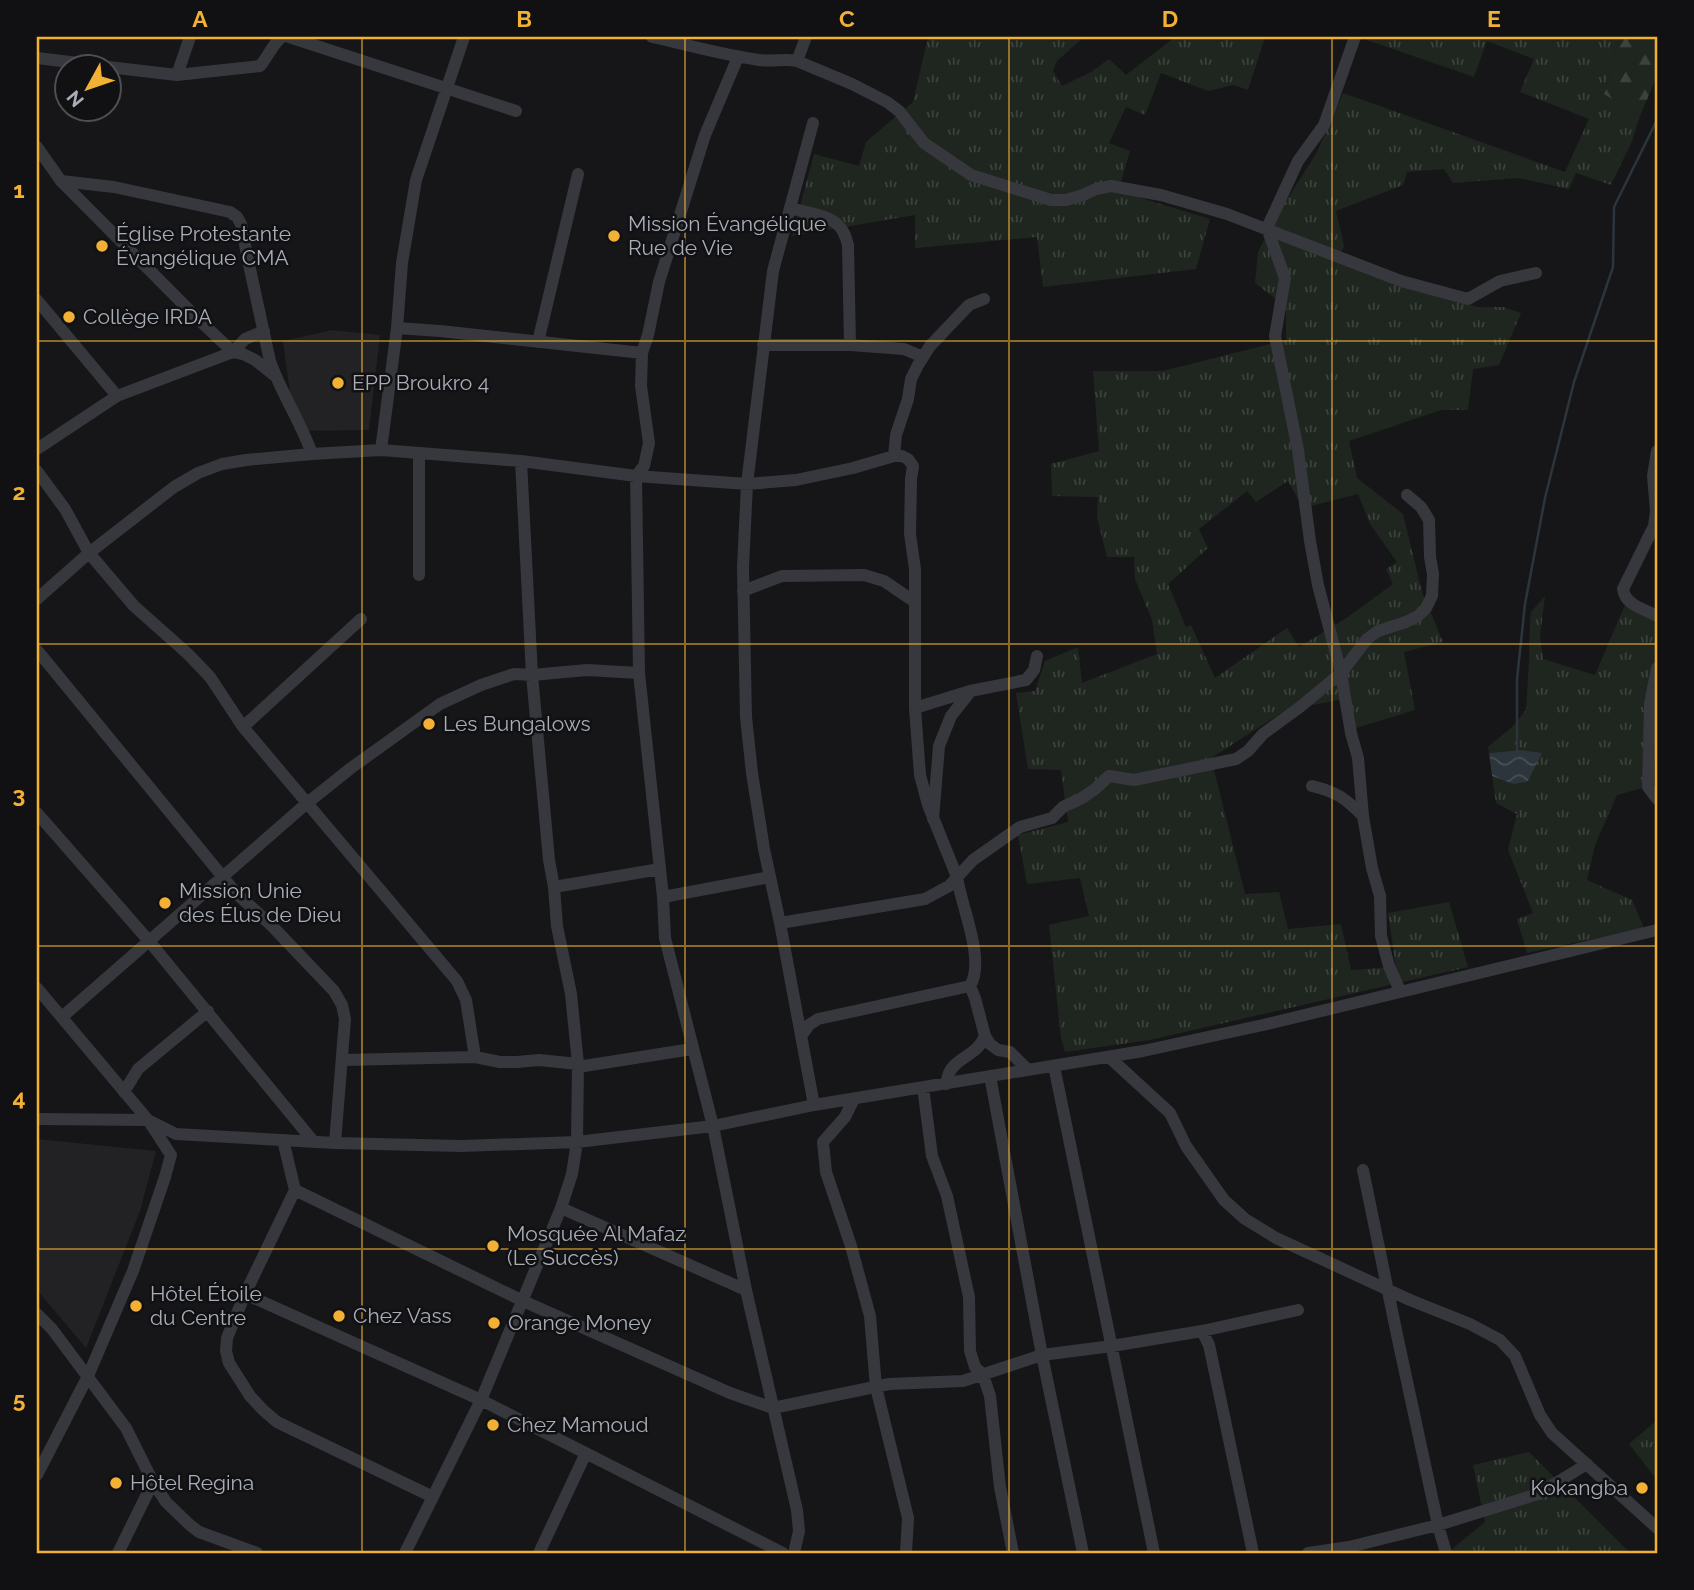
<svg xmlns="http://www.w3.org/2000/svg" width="1694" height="1590" viewBox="0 0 1694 1590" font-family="Raleway,sans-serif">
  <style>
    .built { fill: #222225 }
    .grass { fill: url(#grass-tufts); fill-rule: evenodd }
    .forest { fill: url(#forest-firs) }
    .water { fill: url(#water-waves) }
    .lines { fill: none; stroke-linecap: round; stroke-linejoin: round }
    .stream { stroke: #2c353c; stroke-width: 2.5 }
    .minor { stroke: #37383d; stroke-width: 12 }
    .grid { fill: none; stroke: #f2b134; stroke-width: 2; stroke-opacity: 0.55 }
    .poi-dot { fill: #f2b134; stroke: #111113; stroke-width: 2.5 }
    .labels { text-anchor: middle; stroke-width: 5; stroke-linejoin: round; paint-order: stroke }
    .poi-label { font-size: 21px; fill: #a8adb8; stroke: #111113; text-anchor: start }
    .neatline { fill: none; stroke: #f2b134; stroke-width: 2.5 }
    .grid-label { font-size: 23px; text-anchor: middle; font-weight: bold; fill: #f2b134 }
  </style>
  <defs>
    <pattern id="grass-tufts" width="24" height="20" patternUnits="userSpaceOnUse" patternTransform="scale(1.75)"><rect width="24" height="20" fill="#1e261f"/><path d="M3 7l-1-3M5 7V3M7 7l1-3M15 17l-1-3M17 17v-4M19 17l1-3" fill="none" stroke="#3c433d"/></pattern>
    <pattern id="forest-firs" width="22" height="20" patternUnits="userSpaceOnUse" patternTransform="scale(1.75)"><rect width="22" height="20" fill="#1e261f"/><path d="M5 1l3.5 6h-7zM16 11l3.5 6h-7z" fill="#3c433d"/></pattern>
    <pattern id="water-waves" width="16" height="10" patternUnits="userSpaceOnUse" patternTransform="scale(1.75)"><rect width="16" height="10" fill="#2c353c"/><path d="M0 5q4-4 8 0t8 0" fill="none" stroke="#485056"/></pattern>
  </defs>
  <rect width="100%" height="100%" fill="#161618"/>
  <path class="built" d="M332,330L380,335L369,430L295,431L283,341Z
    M37,1139L156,1151L140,1211L86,1348L37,1290Z"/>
  <path class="grass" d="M928,37H1084L1057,61L1053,71L1062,86L1091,72L1109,59L1126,75L1175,37H1265L1248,90L1234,85L1208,91L1161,73L1145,115L1126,107L1109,143L1130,151L1118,191L1210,219L1196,269L1043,287L1037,237L915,248V215L792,236L814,154L859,166L866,142L913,102Z
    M1368,37H1619L1604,94L1640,116L1632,141L1611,185L1576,173L1569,189L1518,178L1453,183L1444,169L1407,172L1403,185L1336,211L1344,246L1340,256L1413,290L1478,307H1503L1521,313L1499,365L1473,369L1468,410H1441L1349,441L1357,478L1403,514L1422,592L1443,642L1404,652L1415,710L1346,731L1339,700L1286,710L1211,758L1245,894L1279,892L1288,929L1341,924L1351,970L1396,967L1388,913L1449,902L1468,967L1150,1040L1065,1052L1061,1038L1049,925L1089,916L1080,878L1027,884L1018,835L1068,822L1061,770L1028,769L1016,693L1035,691L1045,661L1078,647L1082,683L1157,654L1152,620L1135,579L1134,557H1107L1097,517L1098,497L1052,496L1051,464L1099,451L1093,371H1163L1286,340V307L1255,283L1258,252L1275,219L1317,152L1343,93L1565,172L1589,119L1520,92L1534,59L1487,41L1474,77L1367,40ZM1288,481L1303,508L1358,494L1370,524L1397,562L1386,569L1393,584L1348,617L1299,647L1287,628L1215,678L1191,625L1186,627L1168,584L1208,548L1199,529L1247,491L1256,502Z
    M1545,596L1540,636L1543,659L1595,675L1628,598L1657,611V793L1642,788L1617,795L1595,845L1587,880L1632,900L1644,928L1527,953L1517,919L1533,913L1508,850L1517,814L1496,803L1492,776L1513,784L1521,750L1489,753L1488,747L1513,726L1526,710L1529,661L1530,621L1531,612Z
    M1657,1420V1480L1629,1444Z
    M1529,1452L1630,1553H1447L1485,1522L1473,1465Z"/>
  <path class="forest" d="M1619,37H1657V76L1640,116L1604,94Z"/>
  <path class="water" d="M1521,750L1542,753L1528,781L1513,784L1492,776L1489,753Z"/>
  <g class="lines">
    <path class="stream" d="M1517,753V679L1525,604L1545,498L1574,382L1613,267L1614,207L1657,120"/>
    <path class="minor" d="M289,37L516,111
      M652,37C688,45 723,55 759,60C772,62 785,58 797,61L852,84L887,102L899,111L924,143L971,175L1051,200H1066L1083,195L1096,189L1111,186L1161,195L1227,214L1401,281L1468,299L1500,281L1536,273
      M1355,37L1324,125L1298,161L1267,228L1285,278L1275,336L1298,450L1310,541L1318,585L1341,673L1351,733L1358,758L1363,816L1372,868L1380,896L1381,936L1389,966L1400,991
      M738,57L705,135L659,282L648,335L642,353L641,386L649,443L644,466L636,476L639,673L663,897L665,938L713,1126L746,1290L797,1510L799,1531L794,1553
      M37,58L103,66
      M797,61L806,37
      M108,67L177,75L260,66C268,57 273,43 282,37
      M177,75L190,37
      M813,123L773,271L747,484L743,567L746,717L752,773L764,849L780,923L814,1105
      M37,147L61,181L200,321L233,352L243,354L255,360L274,375
      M61,181L114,187L230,212L237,217L241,224L248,260L270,361C281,393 301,422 312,454
      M790,208C803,212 829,215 838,225C844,230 846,238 848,245L850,345
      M37,300L117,396
      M397,328L440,331L642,353
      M538,342L578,174
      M763,345H850L904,349L923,357
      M37,449L117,396L233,352L245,339L264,331
      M381,450L397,328L402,263L416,180L464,37
      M1657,451L1653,476L1656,511L1654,526L1623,589C1625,605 1644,609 1657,616
      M419,453V575
      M894,456L896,435L908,399L911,379L918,365L930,346L969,305L984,299
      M521,461L532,675L549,860L554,887L557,926L571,994L578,1064L584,1066L692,1049
      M37,471L65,509L89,553L134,606L188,654L210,677L243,727L457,981L466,1000L475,1057
      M743,591L782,576L864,575L884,581L915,602
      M37,599L89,553L174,487L198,473L222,464L246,460L312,454L381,450L521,461L636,476L747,484L796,480L853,468L894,456H902L908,459L913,466L911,479L910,534L915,569V708L920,775L928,805L957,877C961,906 986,960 970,986L975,998L985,1036C977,1056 956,1057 949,1073C948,1076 947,1080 946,1084
      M37,650L236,893L272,926L334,991L342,1005L345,1019L335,1143
      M1657,668L1650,704L1648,787L1657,799
      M915,708L970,691L1026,680L1034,670L1037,656
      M243,727L361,619
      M1312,786C1337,792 1345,798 1363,816
      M37,813L149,941L313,1141
      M933,819L939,746L951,716L970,692
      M554,887L660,869
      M663,897L770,877
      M780,923L925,899L949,886L973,860L1020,827L1052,818L1063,807L1082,798L1095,789L1109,776L1134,780L1236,759L1248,751L1263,734L1300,707L1341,673L1367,639L1378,631L1406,622L1418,616L1426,608L1432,596L1433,574L1430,557L1429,520L1421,507L1407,495
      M37,988L148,1120L171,1155L165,1177L133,1271L88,1376L37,1475
      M62,1017L306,804L351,768L440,704L481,685L514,674L532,675L587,670L639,673
      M801,1036L809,1025L818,1019L970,986
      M985,1036L990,1044L998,1050L1010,1052L1028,1070
      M1109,1057L1170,1113L1186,1146L1224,1200L1245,1219L1276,1238L1328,1262L1410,1300L1470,1324L1500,1340L1515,1356L1540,1415L1552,1433L1657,1528
      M343,1060L475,1057L500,1062H517L539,1060L578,1064L577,1142L572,1174L561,1208L481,1400L405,1553
      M1054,1066L1154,1553
      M990,1076L1042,1355L1083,1553
      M923,1087L932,1156L947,1196L969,1297L970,1351L975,1367L983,1375L990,1396L1000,1487L1013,1553
      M124,1092L138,1069L208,1011
      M854,1099L845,1117L823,1142L826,1172L851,1246L870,1316L876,1387L908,1518L906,1553
      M37,1119L148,1120L176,1134L335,1143L461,1146L577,1142L713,1126L814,1105L1143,1051L1263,1025L1657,930
      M283,1140L295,1190L245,1294L227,1338L226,1351L229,1363L250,1396L263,1410L277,1422L433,1497
      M1363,1170L1397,1335L1438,1525L1446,1553
      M295,1190L523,1301L730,1393L773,1408L889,1384L963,1381L1042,1355L1112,1346L1202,1331L1298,1310
      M561,1208L746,1290
      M245,1294L481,1400L783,1553
      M37,1314L52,1329L126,1428L153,1482L166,1502L190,1525L199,1532L257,1553
      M1202,1331L1209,1345L1253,1553
      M118,1553L153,1482
      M539,1553L586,1453
      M1308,1553L1349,1547L1438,1525L1538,1494L1587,1464"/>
  </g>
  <path class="grid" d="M362,37V1553M685,37V1553M1009,37V1553M1332,37V1553M37,341H1657M37,644H1657M37,946H1657M37,1249H1657"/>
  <g class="poi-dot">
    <circle cx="614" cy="236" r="7"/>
    <circle cx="102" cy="246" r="7"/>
    <circle cx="69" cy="317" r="7"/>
    <circle cx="338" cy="383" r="7"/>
    <circle cx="429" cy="724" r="7"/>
    <circle cx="165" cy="903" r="7"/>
    <circle cx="493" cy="1246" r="7"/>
    <circle cx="136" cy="1306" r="7"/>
    <circle cx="339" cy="1316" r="7"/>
    <circle cx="494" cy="1323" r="7"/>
    <circle cx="493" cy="1425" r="7"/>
    <circle cx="116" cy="1483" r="7"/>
    <circle cx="1642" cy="1488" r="7"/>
  </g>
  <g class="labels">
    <g class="poi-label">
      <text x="628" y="231">Mission Évangélique<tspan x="628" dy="24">Rue de Vie</tspan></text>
      <text x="116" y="241">Église Protestante<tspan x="116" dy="24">Évangélique CMA</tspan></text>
      <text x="83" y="324">Collège IRDA</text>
      <text x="352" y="390">EPP Broukro 4</text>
      <text x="443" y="731">Les Bungalows</text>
      <text x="179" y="898">Mission Unie<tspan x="179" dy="24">des Élus de Dieu</tspan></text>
      <text x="507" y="1241">Mosquée Al Mafaz<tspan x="507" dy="24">(Le Succès)</tspan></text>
      <text x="150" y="1301">Hôtel Étoile<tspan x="150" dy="24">du Centre</tspan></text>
      <text x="353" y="1323">Chez Vass</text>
      <text x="508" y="1330">Orange Money</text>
      <text x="507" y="1432">Chez Mamoud</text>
      <text x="130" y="1490">Hôtel Regina</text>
      <text x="1628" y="1495" text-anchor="end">Kokangba</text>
    </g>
  </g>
  <rect width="1694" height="1590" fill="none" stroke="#111113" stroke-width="77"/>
  <g transform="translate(88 88) rotate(230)"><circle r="33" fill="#111113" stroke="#4d4f55" stroke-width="2"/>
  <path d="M0-5L12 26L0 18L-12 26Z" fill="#f2b134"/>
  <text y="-10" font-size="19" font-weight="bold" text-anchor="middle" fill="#a8adb8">N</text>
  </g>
  <rect x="38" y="38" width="1618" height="1514" class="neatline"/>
  <g class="grid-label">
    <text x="200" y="27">A</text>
    <text x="524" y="27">B</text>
    <text x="847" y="27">C</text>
    <text x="1170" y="27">D</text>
    <text x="1494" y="27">E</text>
    <text x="19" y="198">1</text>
    <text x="19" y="500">2</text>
    <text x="19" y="803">3</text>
    <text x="19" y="1106">4</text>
    <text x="19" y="1408">5</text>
  </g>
</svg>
